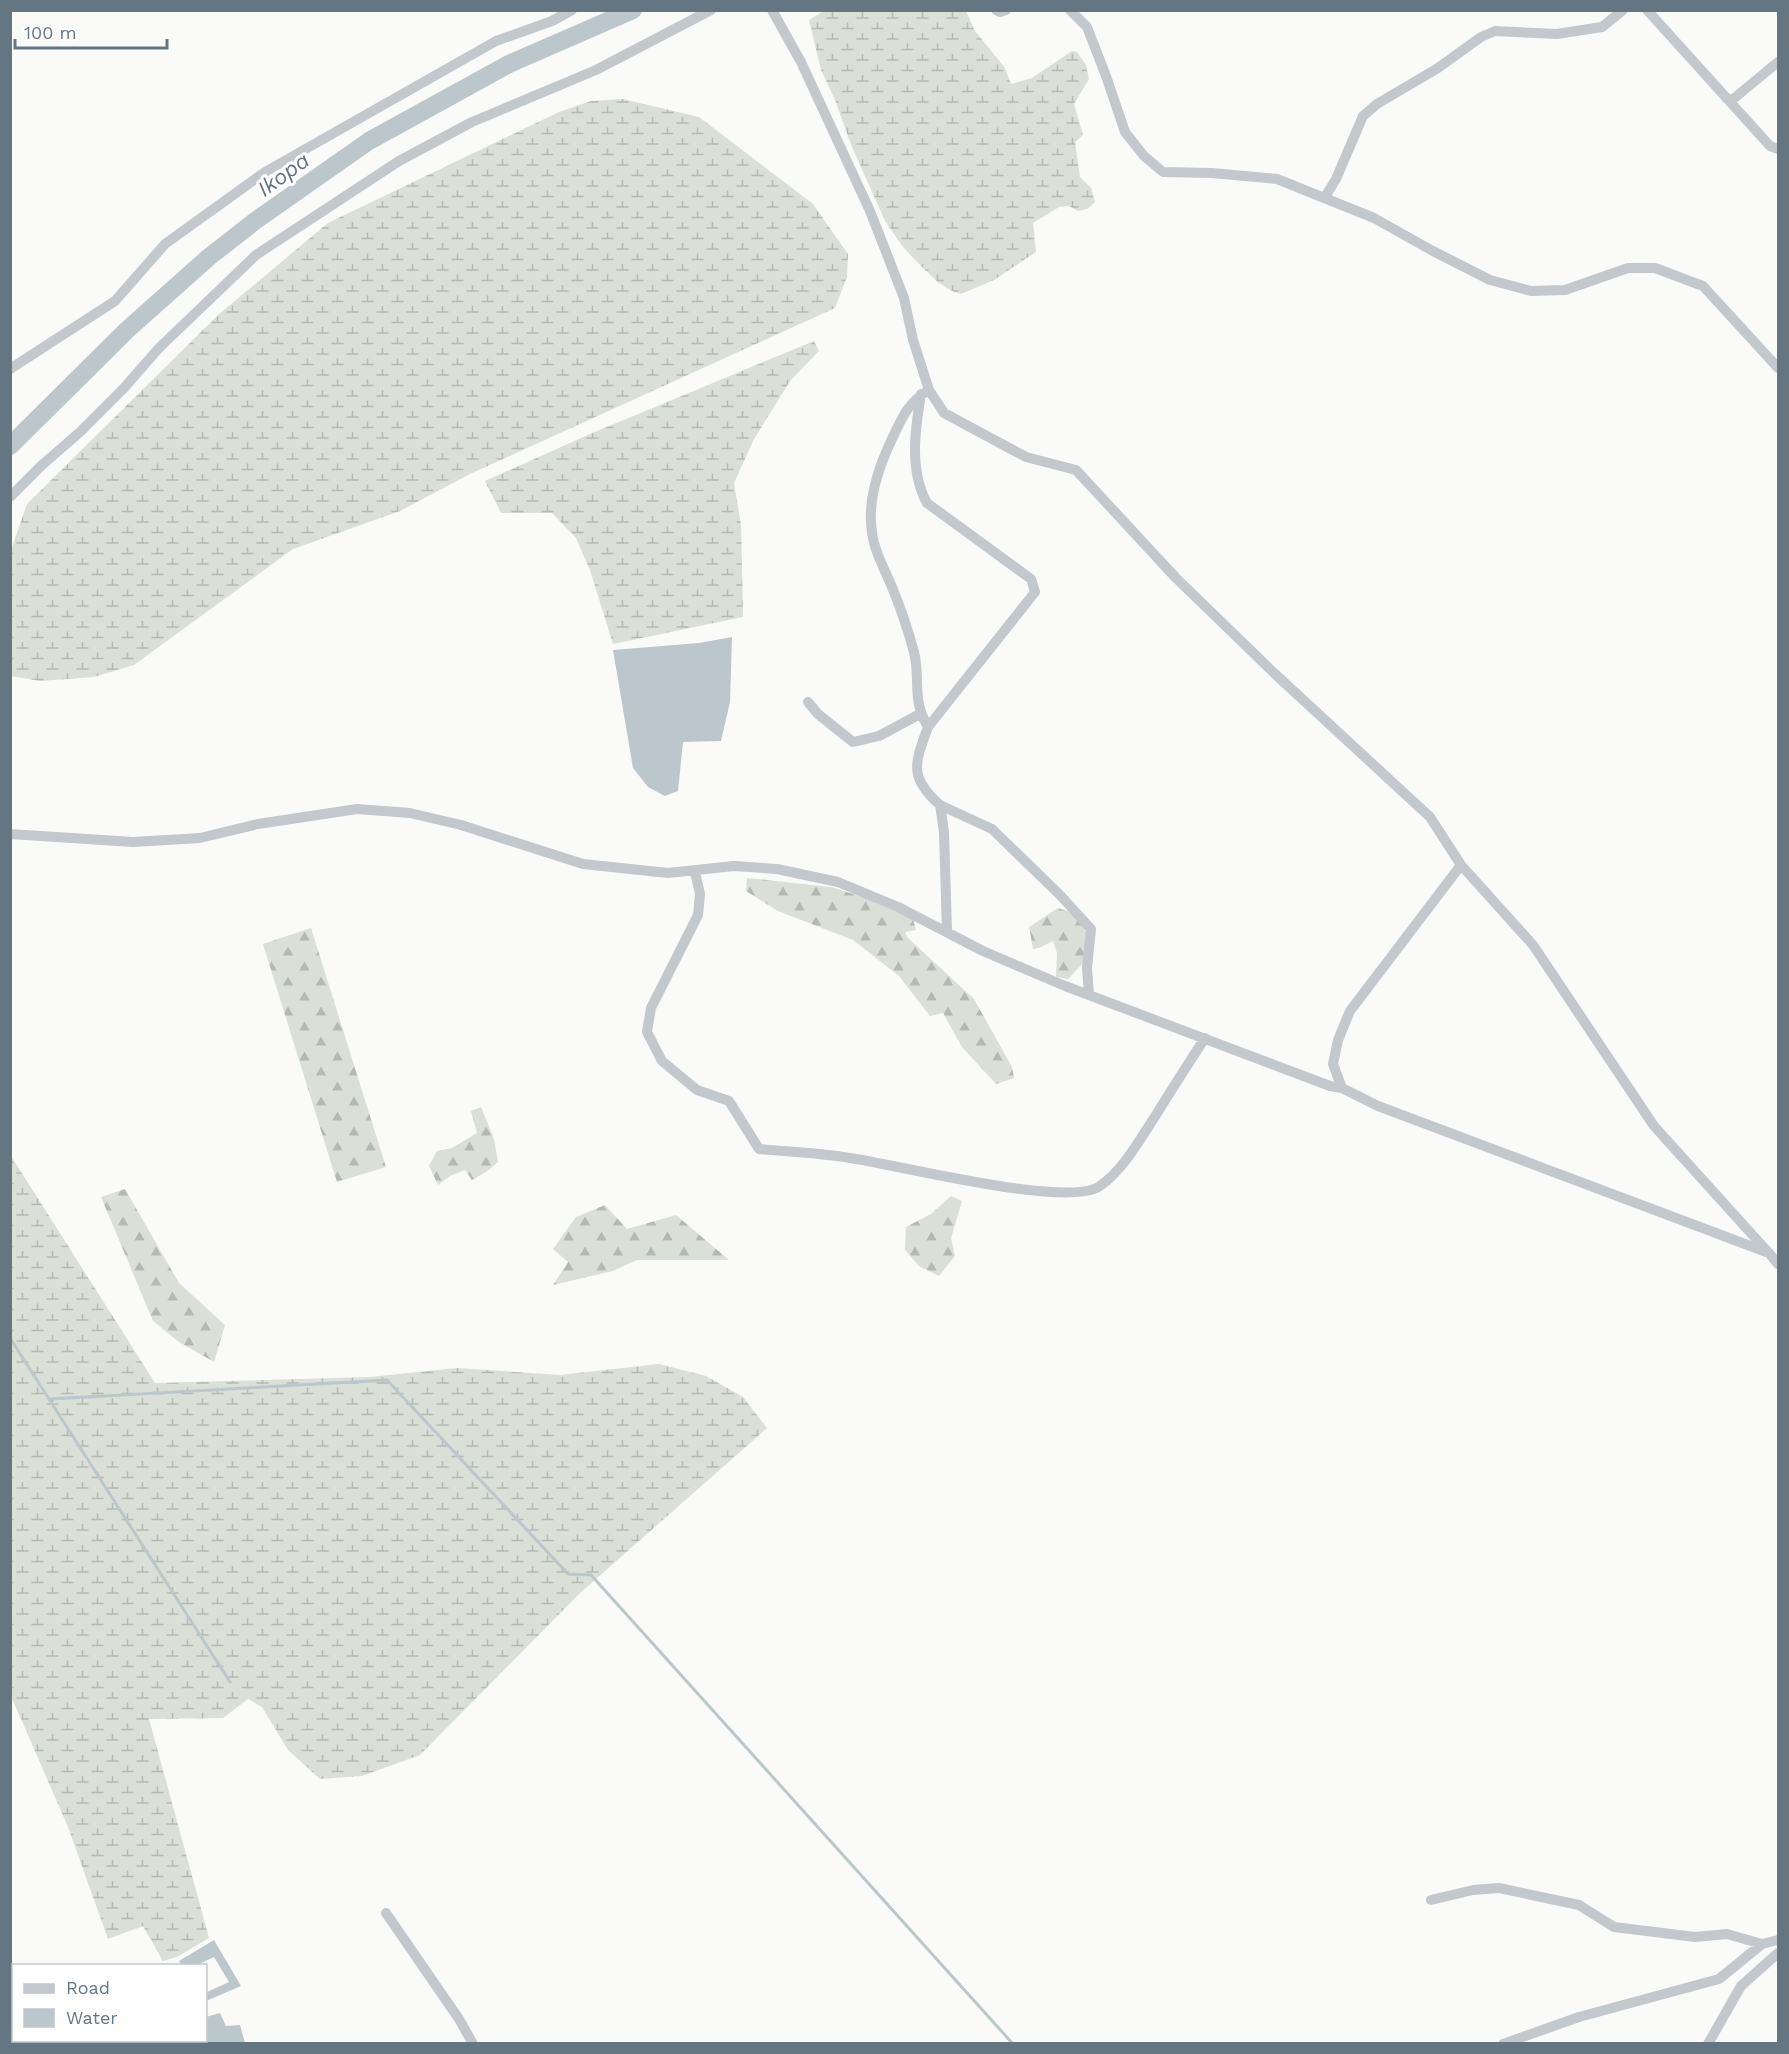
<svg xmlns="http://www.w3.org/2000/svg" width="1789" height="2054" viewBox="0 0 1789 2054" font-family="'Work Sans',sans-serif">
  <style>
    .forest { fill: url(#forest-firs) }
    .wetland { fill: url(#wetland-marsh) }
    .water { fill: #bbc7cb }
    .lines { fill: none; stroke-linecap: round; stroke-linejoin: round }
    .stream { stroke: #bbc7cb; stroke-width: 3 }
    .river { stroke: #bbc7cb; stroke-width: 18 }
    .street { stroke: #c3c8cc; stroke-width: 10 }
    .labels { text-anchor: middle; stroke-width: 6; stroke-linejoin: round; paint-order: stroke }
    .water-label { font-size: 22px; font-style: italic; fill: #60757c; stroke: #fff }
  </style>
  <defs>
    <pattern id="forest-firs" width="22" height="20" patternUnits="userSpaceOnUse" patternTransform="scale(1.5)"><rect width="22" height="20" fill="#dadfd7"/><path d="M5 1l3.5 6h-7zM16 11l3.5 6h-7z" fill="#b4b9b4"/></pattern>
    <pattern id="wetland-marsh" width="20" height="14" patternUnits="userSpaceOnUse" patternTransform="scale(1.5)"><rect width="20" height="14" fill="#dadfd7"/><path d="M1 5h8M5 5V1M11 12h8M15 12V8" fill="none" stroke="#b4b9b4"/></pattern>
  </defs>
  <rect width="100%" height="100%" fill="#fafaf8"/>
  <path class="forest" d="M747,878L831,887L863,897L913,919L916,930L905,932L908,938L974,999L1012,1067L1014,1078L996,1084L962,1047L943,1013L930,1016L899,976L853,940L778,911L746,891Z
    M1058,908L1073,913L1087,933L1086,960L1068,979L1056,977L1057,953L1053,941L1039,948L1033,949L1029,927Z
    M311,928L386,1167L337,1182L263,944Z
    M481,1107L494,1139L498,1162L486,1172L472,1180L465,1170L450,1176L438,1185L429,1166L437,1151L452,1148L477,1133L471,1111Z
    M125,1189L179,1283L225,1325L214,1362L179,1342L153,1321L101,1197Z
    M951,1196L962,1201L951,1238L955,1256L939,1276L919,1266L905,1250L906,1227L931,1214Z
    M605,1205L627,1229L676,1215L729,1260H637L613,1271L553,1285L568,1262L553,1249L576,1217Z"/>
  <path class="wetland" d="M824,11H966L975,31L1005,68L1011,84L1032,78L1072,51L1077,52L1086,65L1089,79L1074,104L1083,135L1075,142L1080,177L1091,188L1095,202L1087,209L1078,211L1069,206L1059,207L1033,223L1036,252L994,280L961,294L952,291L939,283L923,268L903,247L885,221L852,147L835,100L821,70L809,20Z
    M623,99L699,117L813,204L848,254L847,277L835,308L470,474L400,511L293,549L134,665L94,677L40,681L11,676V550L27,504L218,315L328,223L559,112L591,101Z
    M814,341L819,351L790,381L754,439L734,483L741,525L743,617L613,644L590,570L576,538L552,513H501L485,481L590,434Z
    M11,1156L155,1383L370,1377L457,1368L560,1375L659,1364L706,1376L743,1397L767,1428L579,1594L420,1755L362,1776L320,1779L288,1750L262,1707L248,1699L223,1718L149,1719L209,1938L177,1957L163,1961L143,1926L108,1939L68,1827L11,1696Z"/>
  <path class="water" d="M732,637L730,702L721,741L683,742L678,791L665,796L648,787L633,768L613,650L699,643Z
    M214,1940L241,1986L206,2001V1990L207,1992L229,1982L214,1957L197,1965H182L179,1961Z
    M220,2013L226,2026L240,2025L245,2043H194L193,2041L206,2040V2017Z"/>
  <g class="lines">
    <path class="stream" d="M10,1338L230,1682
      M50,1399L387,1380L568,1574L591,1575L1013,2044"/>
    <path class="river" d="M10,446L127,330L209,257L255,221L369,141L509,64L633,10"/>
    <path class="street" d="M772,10L801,62L870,211L904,298L913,340L929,390L944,413L1026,457L1076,470L1176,578L1274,673L1430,817L1461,865L1533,945L1654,1126L1767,1251
      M996,10L1000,12L1006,10
      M1070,10L1087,27L1106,76L1125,132L1144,156L1163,172L1212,173L1277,179L1374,218L1431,250L1490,280L1531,291L1565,290L1628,268H1655L1703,286L1778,368
      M1647,10L1770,146L1778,149
      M1726,98L1732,100L1778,62
      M1325,197L1336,179L1363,116L1377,104L1438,68L1481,37L1495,31L1557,34L1602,27L1623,10
      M10,369L115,301L165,244L265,172L496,41L552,21L572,10
      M929,390C908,402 902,418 892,439C879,466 867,501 872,532C874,551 885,570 892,587C901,609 908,630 914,652C921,681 911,698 928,727C915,763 908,777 940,805L944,832L947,931
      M921,394C915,430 909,470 927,503L1031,579L1035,592L928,727
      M10,497L42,465L80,432L124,388L159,348L256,255L399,161L472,122L596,70L711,10
      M808,702L818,714L853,742L879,736L920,714
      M940,805L992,829L1060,895L1091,929L1087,968L1089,995
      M10,834L133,842L200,838L258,824L357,809L410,813L461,825L583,864L668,873L734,866L777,869L838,882L898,907L983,951L1065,986L1330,1086L1342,1088L1378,1106L1769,1253L1778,1264
      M695,872L700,894L698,915L651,1008L647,1032L662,1061L697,1090L729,1101L759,1149C789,1152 820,1153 850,1158C895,1164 1068,1209 1100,1186C1124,1169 1140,1139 1156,1115C1172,1089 1188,1064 1205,1038
      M1342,1088L1333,1064L1338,1040L1350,1011L1461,865
      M1431,1900L1473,1890L1499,1888L1579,1905L1614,1927L1695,1937L1727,1934L1762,1944
      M386,1913L459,2019L473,2044
      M1503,2044L1579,2017L1719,1979L1762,1944L1778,1940
      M1708,2044L1741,1986L1778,1953"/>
  </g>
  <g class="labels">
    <g class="water-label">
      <text transform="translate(283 174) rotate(-36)" y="8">Ikopa</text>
    </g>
  </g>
  <rect width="1789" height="2054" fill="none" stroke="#657683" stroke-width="24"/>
  <rect x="12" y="1964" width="195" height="78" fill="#ffffff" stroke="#c1c8cd" stroke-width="1.5"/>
  <rect x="24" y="1984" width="30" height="9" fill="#c3c8cc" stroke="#c1c8cd" stroke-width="1.5"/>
  <text x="66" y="1994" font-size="18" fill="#657683">Road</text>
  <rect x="24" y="2009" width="30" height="18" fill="#bbc7cb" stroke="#c1c8cd" stroke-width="1.5"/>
  <text x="66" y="2024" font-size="18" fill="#657683">Water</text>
  <path d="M15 39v9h152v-9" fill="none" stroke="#657683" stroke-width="3"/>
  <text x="24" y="39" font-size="18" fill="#657683" stroke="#ffffff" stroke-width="4.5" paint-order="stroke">100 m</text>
</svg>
